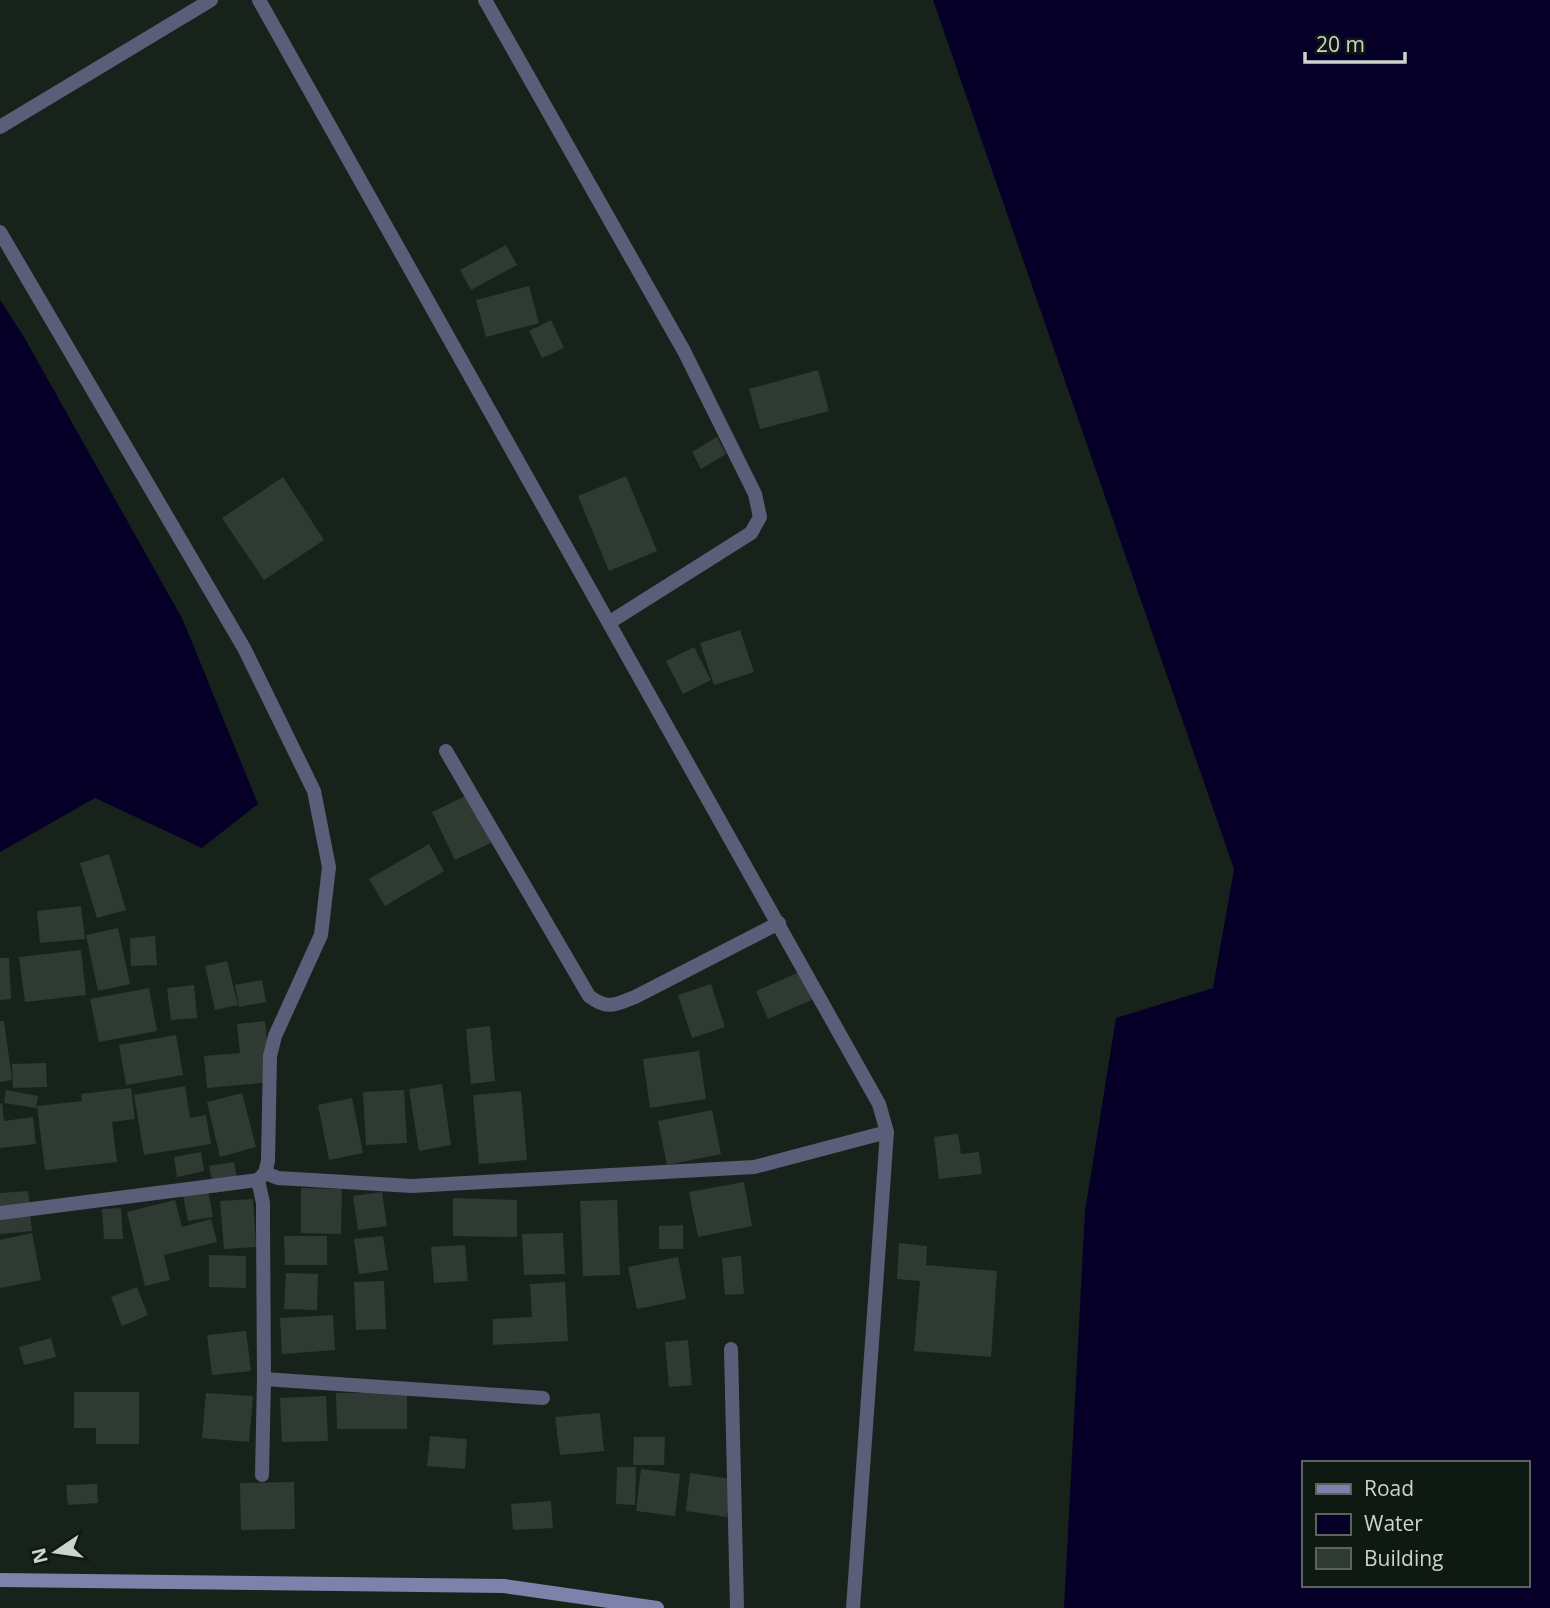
<svg xmlns="http://www.w3.org/2000/svg" width="1550" height="1608" viewBox="0 0 1550 1608" font-family="'Open Sans',sans-serif">
  <style>
    .water { fill: #060029; fill-rule: evenodd }
    .building { fill: #2f3b32 }
    .lines { fill: none; stroke-linecap: round; stroke-linejoin: round }
    .lane { stroke: #5b5e78; stroke-width: 14 }
    .street { stroke: #5b5e78; stroke-width: 14 }
    .secondary { stroke: #7e82ab; stroke-width: 14 }
  </style>
  <rect width="100%" height="100%" fill="#17231a"/>
  <path class="water" d="M933,0H1550V1608H1064L1085,1211L1116,1018L1213,988L1234,869ZM1303,1463H1527V1585H1303Z
    M0,300L24,337L183,620L258,804L202,848L95,798L0,852Z"/>
  <path class="building" d="M506,245L517,265L471,290L460,270Z
    M529,286L539,323L486,337L476,300Z
    M551,320L564,348L542,358L529,331Z
    M818,370L829,411L760,429L749,389Z
    M717,437L726,454L701,469L692,452Z
    M626,476L657,551L609,571L578,496Z
    M283,477L324,540L264,580L222,518Z
    M740,630L754,672L714,685L700,643Z
    M694,647L711,680L683,694L666,661Z
    M476,791L499,839L455,860L432,812Z
    M429,844L444,871L385,906L369,879Z
    M109,854L126,910L97,918L80,863Z
    M81,906L85,939L40,943L37,911Z
    M118,928L130,984L98,991L86,935Z
    M155,936L157,965L131,966L130,938Z
    M81,950L86,995L25,1002L19,957Z
    M0,958H9L11,999L0,1000Z
    M227,961L238,1005L215,1010L205,966Z
    M804,970L816,998L768,1019L756,991Z
    M262,980L266,1002L239,1007L235,985Z
    M711,984L725,1027L692,1038L678,995Z
    M194,985L197,1018L171,1020L167,988Z
    M149,988L157,1031L99,1042L90,999Z
    M0,1021H4L12,1080L0,1082Z
    M265,1021L271,1082L207,1088L204,1056L240,1053L237,1024Z
    M490,1026L495,1081L471,1084L466,1029Z
    M176,1035L183,1075L126,1085L119,1045Z
    M699,1051L706,1099L650,1108L643,1059Z
    M46,1063L47,1087L13,1088L12,1064Z
    M442,1084L451,1145L419,1151L409,1089Z
    M185,1086L190,1118L206,1115L211,1144L144,1155L134,1095Z
    M131,1088L135,1119L112,1122L117,1162L45,1170L37,1106L82,1101L81,1094Z
    M6,1090L38,1096L36,1108L4,1103Z
    M404,1090L407,1143L366,1145L363,1092Z
    M521,1091L527,1160L479,1164L473,1095Z
    M242,1093L256,1147L220,1157L207,1102Z
    M352,1098L363,1153L329,1160L318,1105Z
    M2,1103L4,1121L33,1117L36,1144L0,1148V1104Z
    M712,1110L721,1154L667,1165L658,1121Z
    M958,1134L961,1154L979,1152L982,1174L939,1179L934,1137Z
    M201,1152L204,1171L177,1177L174,1157Z
    M234,1162L239,1188L215,1193L209,1166Z
    M744,1182L752,1226L698,1237L689,1192Z
    M301,1188L342,1189L341,1234L301,1233Z
    M208,1190L213,1217L188,1221L183,1195Z
    M28,1191L32,1231L0,1234V1193Z
    M382,1192L387,1226L358,1230L353,1196Z
    M453,1198L517,1200V1237L453,1236Z
    M253,1199L256,1247L224,1249L220,1201Z
    M175,1200L182,1227L211,1219L217,1242L164,1255L170,1280L145,1286L127,1212Z
    M617,1200L620,1275L583,1276L580,1201Z
    M121,1208L123,1239H104L102,1209Z
    M683,1225V1249H659V1226Z
    M32,1233L41,1280L0,1288V1240Z
    M563,1233L565,1274L524,1275L522,1234Z
    M284,1236H327V1265H285Z
    M383,1236L388,1270L359,1274L354,1239Z
    M899,1243L927,1246L926,1265L997,1271L991,1357L914,1351L920,1281L897,1279Z
    M465,1245L468,1281L434,1283L431,1247Z
    M209,1255L246,1256V1288L209,1287Z
    M741,1256L744,1294L725,1295L722,1258Z
    M678,1257L686,1299L637,1309L628,1267Z
    M286,1273L318,1274L317,1310L284,1309Z
    M384,1281L386,1329L356,1330L354,1282Z
    M565,1282L568,1341L493,1345V1319L532,1317L530,1284Z
    M137,1287L148,1315L122,1326L111,1297Z
    M333,1315L335,1350L282,1354L280,1318Z
    M246,1331L251,1371L212,1375L207,1335Z
    M51,1338L56,1357L24,1365L19,1347Z
    M688,1340L692,1385L669,1387L665,1342Z
    M74,1392H139V1444H96V1428H74Z
    M206,1393L253,1396L249,1442L202,1438Z
    M336,1393H407V1429H337Z
    M326,1396L328,1441L282,1442L280,1398Z
    M600,1413L604,1451L560,1455L555,1417Z
    M430,1436L467,1439L465,1469L427,1466Z
    M634,1437H665L664,1465H633Z
    M617,1467H636L635,1505L616,1504Z
    M641,1469L680,1474L675,1516L636,1511Z
    M690,1473L732,1479L727,1517L686,1511Z
    M294,1482L295,1529L241,1530L240,1483Z
    M97,1484L98,1503L68,1505L66,1485Z
    M551,1501L553,1528L513,1530L511,1504Z"/>
  <g class="lines">
    <path class="lane" d="M485,0L684,351L755,494L760,517L751,533L610,622"/>
    <path class="street" d="M259,0L879,1104L887,1132L853,1608
      M0,127L211,0
      M0,232L244,648L314,791L329,867L321,935L275,1036L270,1056L268,1161L265,1173L258,1180L0,1213
      M446,751L589,996C607,1010 615,1005 635,997L779,923
      M265,1173L278,1178L412,1186L754,1167L887,1132
      M258,1180L263,1203V1221L264,1379L262,1475
      M731,1349L737,1608
      M264,1379L543,1398"/>
    <path class="secondary" d="M0,1580L504,1586L657,1608"/>
  </g>
  <rect x="1302" y="1461" width="228" height="126" fill="#0e1911" stroke="#5a635c" stroke-width="2"/>
  <rect x="1316" y="1484" width="35" height="10" fill="#7e82ab" stroke="#5a635c" stroke-width="2"/>
  <text x="1364" y="1496" font-size="21" fill="#ccd3cd">Road</text>
  <rect x="1316" y="1514" width="35" height="21" fill="#060029" stroke="#5a635c" stroke-width="2"/>
  <text x="1364" y="1531" font-size="21" fill="#ccd3cd">Water</text>
  <rect x="1316" y="1548" width="35" height="21" fill="#2f3b32" stroke="#5a635c" stroke-width="2"/>
  <text x="1364" y="1566" font-size="21" fill="#ccd3cd">Building</text>
  <g transform="translate(56 1552) rotate(257)" stroke="#0e1911" stroke-width="5" paint-order="stroke">
  <path d="M0-5L12 26L0 18L-12 26Z" fill="#ccd3cd"/>
  <text y="-10" font-size="19" font-weight="bold" text-anchor="middle" fill="#ccd3cd">N</text>
  </g>
  <path d="M1305 52v10h100v-10" fill="none" stroke="#ccd3cd" stroke-width="3.5"/>
  <text x="1316" y="52" font-size="21" fill="#ccd3cd" stroke="#0e1911" stroke-width="5" paint-order="stroke">20 m</text>
</svg>
